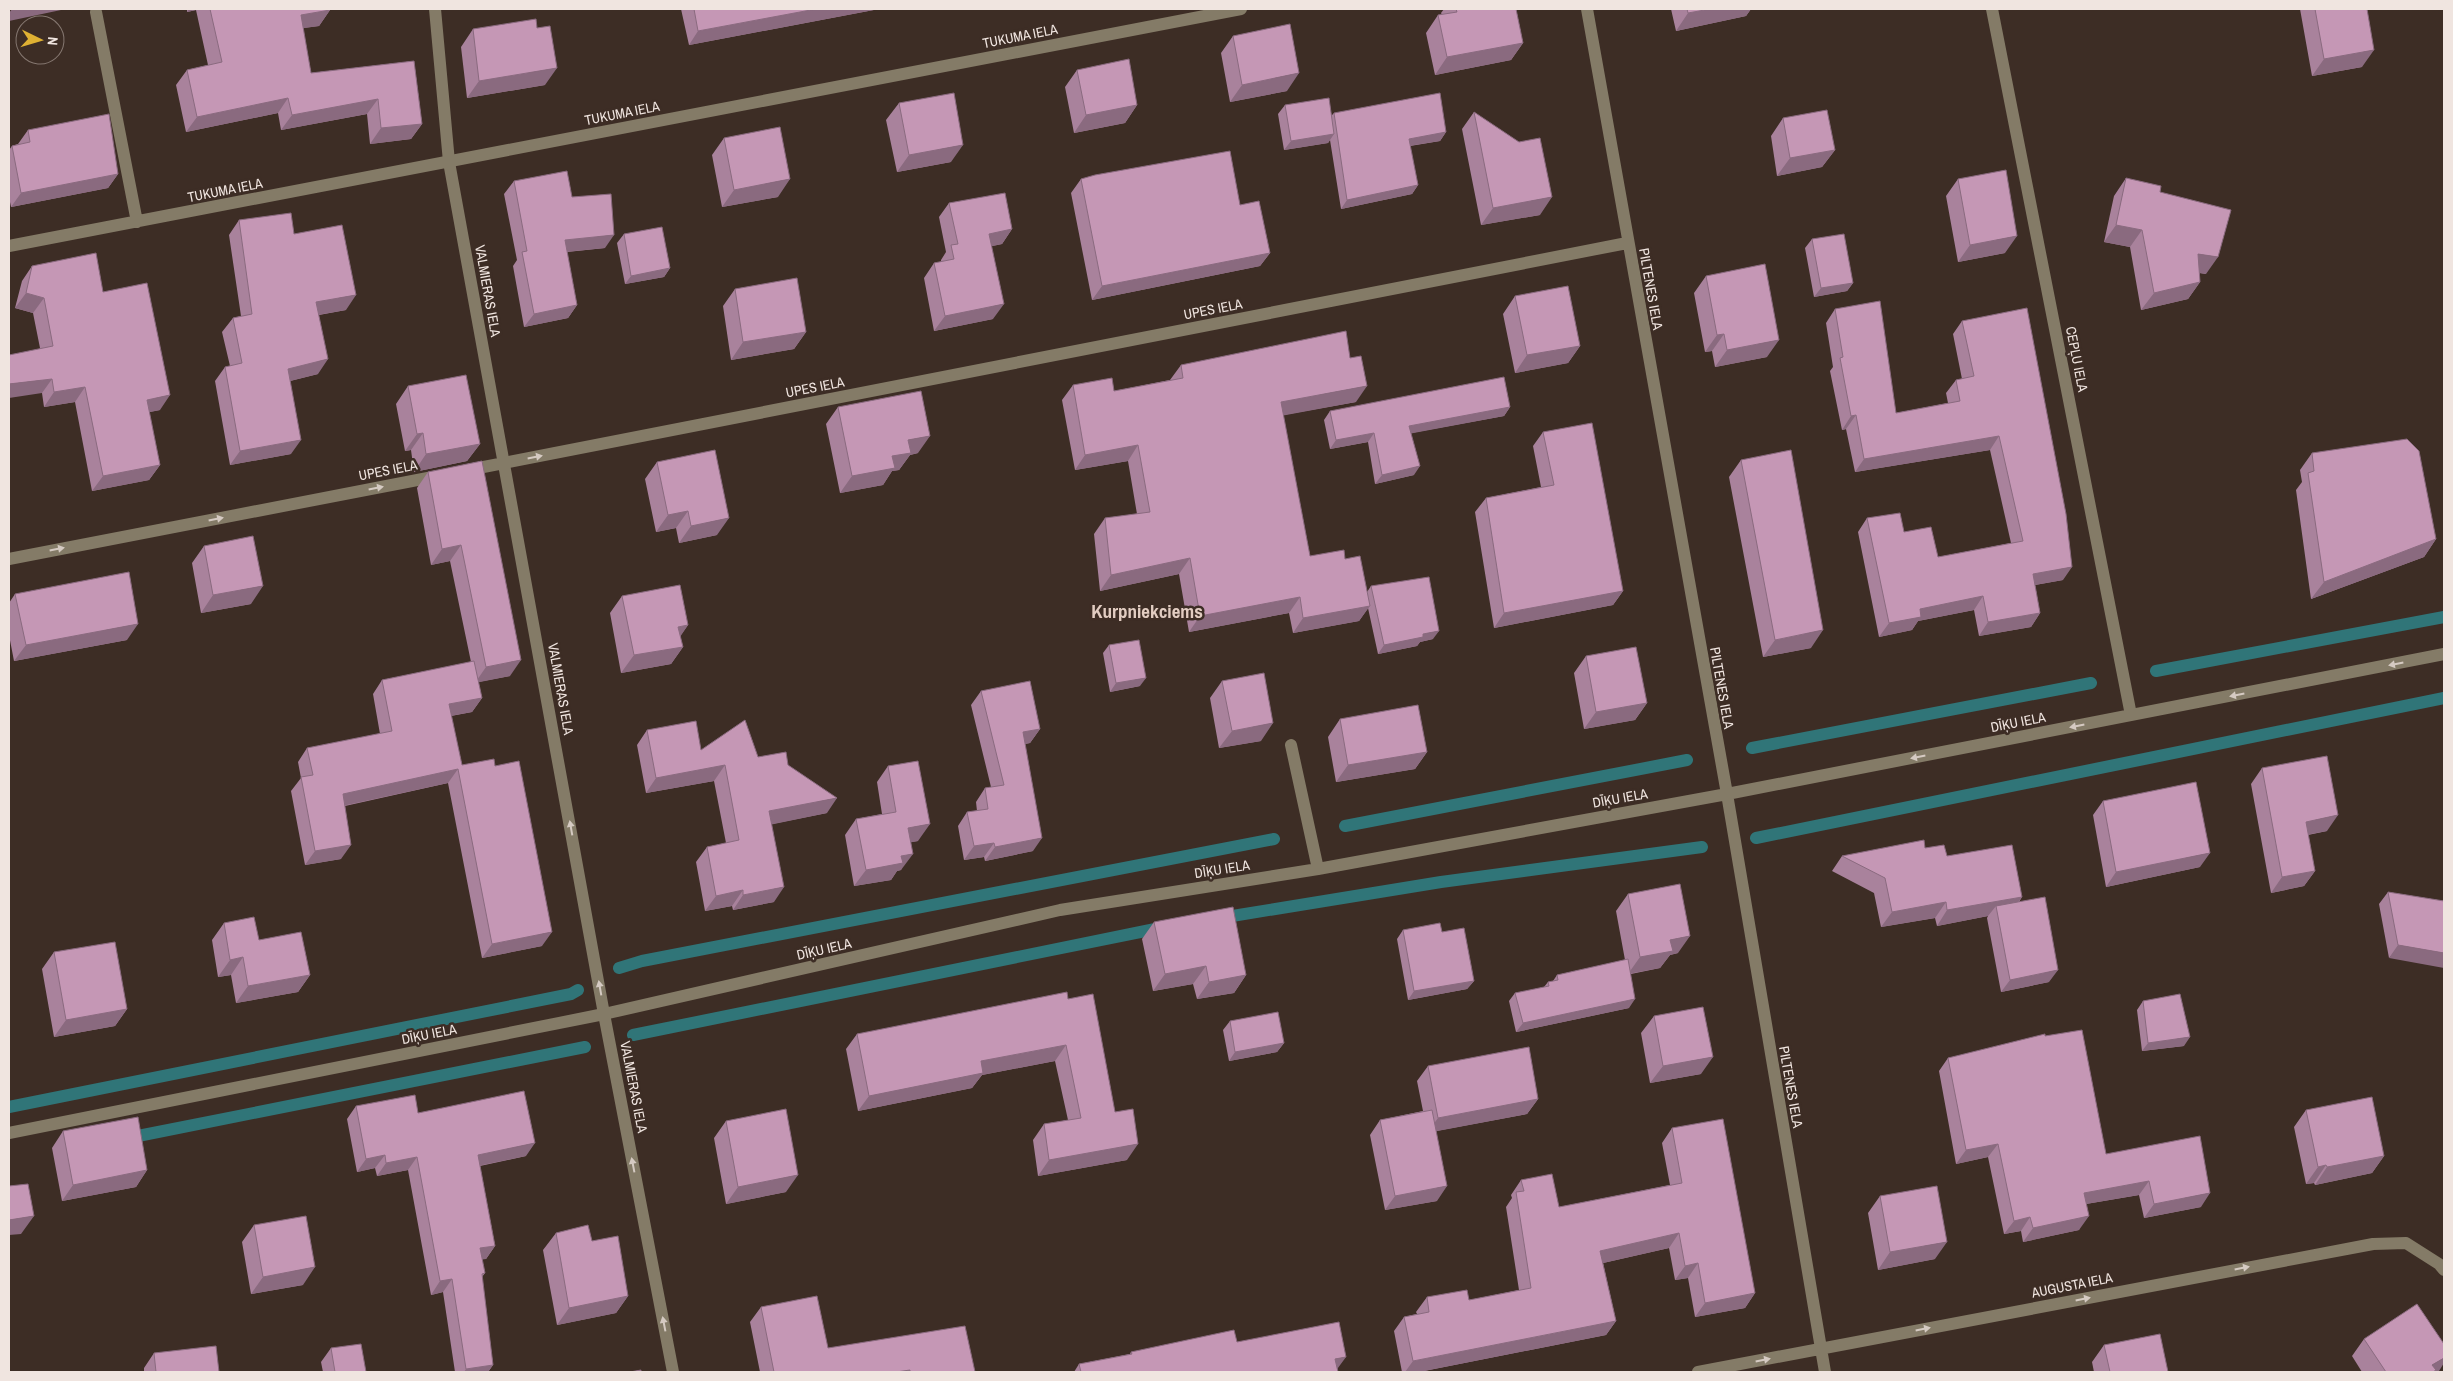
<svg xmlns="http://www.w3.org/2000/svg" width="2453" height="1381" viewBox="0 0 2453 1381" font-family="'Archivo Narrow',sans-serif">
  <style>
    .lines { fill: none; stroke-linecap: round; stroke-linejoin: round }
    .stream { stroke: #307578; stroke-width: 12 }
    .minor { stroke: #847b67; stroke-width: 12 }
    .wall { fill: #a9829c }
    .shaded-wall { fill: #8a6a7f }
    .building { fill: #c597b5; stroke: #8a6a7f }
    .oneway { fill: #d5cac2 }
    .labels { text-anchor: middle; stroke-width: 5; stroke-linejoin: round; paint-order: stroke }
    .street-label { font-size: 14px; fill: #f0e5e0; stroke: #3d2d25 }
    .district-label { font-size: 19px; font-weight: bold; fill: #e2cdc2; stroke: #3d2d25 }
  </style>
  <rect width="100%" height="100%" fill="#3d2d25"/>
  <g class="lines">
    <path class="stream" d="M2156,671L2444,617
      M1752,748L2091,683
      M1345,826L1687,760
      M1756,838L2444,698
      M1220,918L1441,882L1702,847
      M619,968L642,961L1274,839
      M633,1035L1165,927
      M9,1107L571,994L578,990
      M138,1136L585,1047"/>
    <path class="minor" d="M435,9L449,162L604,1014L673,1372
      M1587,9L1727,794L1825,1372
      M1992,9L2131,715
      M96,12L137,222
      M9,246L1241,9
      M468,470L1627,243
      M9,559L438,476
      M1291,745L1318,869
      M9,1133L604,1014L1060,910L1318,869L1727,794L2444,654
      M1698,1372L2373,1244L2406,1243L2439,1264L2444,1270"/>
  </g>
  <path class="wall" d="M187,9H329L330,10L319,26L303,28L311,73L414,61L422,124L411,139L370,144L367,114L281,130L278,113L186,132L176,85L187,70L208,65L196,10L187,12Z
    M681,9H879L689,45Z
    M1444,9H1516L1523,43L1511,60L1435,75L1426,33L1438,15H1442L1441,13Z
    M1671,9H1751L1746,16L1676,31Z
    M2300,9H2367L2362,67L2312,76Z
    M473,29L545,85L467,98L461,47Z
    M1233,36L1287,91L1230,102L1221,53Z
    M1077,70L1137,105L1125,123L1074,133L1065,87Z
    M899,103L951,162L897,172L886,120Z
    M1285,105L1331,116L1334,113L1446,132L1440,141L1410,146L1418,185L1412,194L1341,209L1330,140L1328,143L1284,150L1278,114Z
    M1474,112L1540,215L1481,225L1462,129Z
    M1783,118L1835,150L1822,167L1777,176L1771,136Z
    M28,130L118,174L108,188L11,207L9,197V150L12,146L18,144Z
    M724,138L778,197L722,207L712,155Z
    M2126,178L2160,192L2206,274L2200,273V282L2188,299L2141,310L2130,247L2104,242L2114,196Z
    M1081,179L1270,253L1260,266L1092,300L1071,193Z
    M1958,179L2005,253L1958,262L1946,196Z
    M514,181L572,197L605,248L567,252L577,305L568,318L524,327L513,266L517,260L504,194Z
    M949,203L1012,229L1002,244L992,246L993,319L934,331L924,278L934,263L941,262V260L946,252L939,217Z
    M239,220L294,234L346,310L319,315L318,374L290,381L291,454L230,465L215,381L225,367L230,366L222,332L233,318L241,316L229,235Z
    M624,234L670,268L664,277L625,284L617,243Z
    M1812,239L1853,283L1847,291L1814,297L1805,248Z
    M32,266L103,292L160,410L149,412L160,465L149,480L92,491L75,402L44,407L42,393L40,348L33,313L15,308L22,281Z
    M1706,276L1767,357L1715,367L1712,351L1705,352L1694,293Z
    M735,289L806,332L794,349L731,360L723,306Z
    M1515,296L1580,346L1568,363L1515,373L1503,314Z
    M1835,309L1896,413L1948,403L1946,393L1956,380L1962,379L1953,334L1962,321L2063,580L2035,585L2040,613L2031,627L1979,636L1974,610L1918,621L1912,630L1879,637L1858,532L1867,518L1904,532L1938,557L2011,543L1990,450L1855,472L1846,429L1842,430L1830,371L1833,367L1826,323Z
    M1181,365L1356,402L1283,415L1310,556L1345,559L1367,592L1371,586L1433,639L1420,642L1417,646L1378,654L1368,608L1359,621L1293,633L1289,613L1189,632L1179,574L1100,591L1094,534L1105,518L1137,514L1128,461L1075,470L1062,400L1073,385L1114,391L1170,380Z
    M408,386L480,444L467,461L414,472L411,450L405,451L396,404Z
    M838,407L918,453L910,455L899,470L892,471L883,485L840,493L826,424Z
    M1510,407L1504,416L1411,433L1414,475L1375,484L1368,442L1330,449L1324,420L1330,411Z
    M1543,432L1623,591L1613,605L1494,628L1475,512L1486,498L1541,487L1533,446Z
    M2312,453L2436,539L2424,557L2311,599L2296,490L2302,482L2300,470Z
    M1741,460L1811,648L1763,657L1729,477Z
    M482,461L510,676L478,682L482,698L472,712L451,716L462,765L495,766L542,946L482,958L448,783L345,806L341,859L305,865L291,791L301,778L298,762L307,748L380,734L373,694L382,680L471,662L450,561L431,565L417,488L428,472Z
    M657,462L717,535L679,543L676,528L656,532L645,479Z
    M204,546L251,604L201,613L192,563Z
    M15,594L127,640L14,661L9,635V603Z
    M622,596L688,625L680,636L683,647L671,664L621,673L610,613Z
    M1109,645L1140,686L1110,692L1103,653Z
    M1586,656L1647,703L1635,720L1584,729L1574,673Z
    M1222,681L1261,741L1219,748L1210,698Z
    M981,691L1040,729L1030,743L1025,744L1033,851L985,861L984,857L964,860L958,826L967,812L977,811L976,802L985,788L991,787L971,705Z
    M1340,719L1427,752L1415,769L1336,782L1328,737Z
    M647,730L701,750L758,757L788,765L827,813L772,824L774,902L733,910L732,906L705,911L696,862L707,847L726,843L714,781L646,793L637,745Z
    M888,766L918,841L911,842L901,870L897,871L891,880L854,886L845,835L856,819L882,814L877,782Z
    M2262,768L2327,831L2308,835L2315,871L2304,886L2271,893L2251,784Z
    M2103,801L2200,867L2106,887L2093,815Z
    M1925,848L1947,856L2022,897L2019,902L2049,982L2001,992L1987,918L1988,916L1937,926L1935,918L1881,927L1874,893L1832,871L1842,856Z
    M2388,892L2444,901L2389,958L2379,904Z
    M1628,894L1678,953L1670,955L1660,968L1631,974L1629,1008L1516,1032L1509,1001L1515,993L1544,987L1548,982L1553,981L1557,975L1625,960L1616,911Z
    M1154,922L1246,975L1234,993L1197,999L1193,984L1153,991L1142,939Z
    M224,923L310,975L298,992L236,1003L231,975L218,977L212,940Z
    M1403,930L1442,932L1474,981L1467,989L1408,1000L1397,939Z
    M54,952L127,1009L115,1026L54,1037L42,969Z
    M1068,999L1115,1112L1127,1160L1038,1176L1033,1140L1044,1124L1068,1120L1055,1061L982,1075L972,1088L858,1111L846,1049L857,1034Z
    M2143,1001L2184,1046L2142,1051L2137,1010Z
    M1654,1016L1701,1074L1650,1083L1641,1033Z
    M1230,1021L1284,1043L1277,1052L1229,1061L1223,1030Z
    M2045,1036L2106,1154L2201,1207L2144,1218L2139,1195L2086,1204L2079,1230L2023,1242L2021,1231L2004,1234L1988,1157L1956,1164L1939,1071L1948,1058Z
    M1428,1066L1538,1099L1527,1114L1436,1131L1437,1201L1385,1210L1370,1135L1380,1120L1423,1111L1417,1081Z
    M356,1106L418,1113L526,1156L480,1166L495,1246L486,1259H482L485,1273L482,1277L493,1365L488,1372H455L443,1292L431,1295L408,1170L377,1176L375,1168L357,1172L347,1119Z
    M2306,1110L2384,1156L2372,1173L2315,1185L2314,1183L2306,1184L2294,1127Z
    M726,1121L786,1192L726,1204L714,1138Z
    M1672,1128L1755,1293L1745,1308L1695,1317L1688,1278L1675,1280L1669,1248L1603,1263L1616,1321L1606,1335L1419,1372H1402L1394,1331L1404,1317L1417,1314L1416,1312L1427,1297L1469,1300L1519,1290L1506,1207L1512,1198L1511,1195L1521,1180L1559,1207L1670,1185L1662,1143Z
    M63,1131L147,1170L136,1187L62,1201L52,1148Z
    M1880,1196L1935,1259L1878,1270L1868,1213Z
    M254,1225L303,1285L251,1294L242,1242Z
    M556,1233L628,1296L616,1313L557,1325L543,1250Z
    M761,1307L828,1348L975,1372H760L750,1322Z
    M2364,1339L2439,1371L2436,1372H2362L2352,1356Z
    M1237,1342L1337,1370L1338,1372H1074L1079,1364L1130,1354L1131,1352Z
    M2104,1345L2168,1372H2094L2092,1362Z
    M331,1348L366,1372H323L321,1362Z
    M154,1353L219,1372H144V1368Z"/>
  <path class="shaded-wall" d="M12,9H62L61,10L9,21V13Z
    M189,9H197L196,10L187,12Z
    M816,9H879L689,45L698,31Z
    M1710,9H1751L1746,16L1676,31L1688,13Z
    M330,10L319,26L290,30L301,15Z
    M1523,43L1511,60L1435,75L1447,57Z
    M2374,50L2362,67L2312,76L2324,59Z
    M557,68L545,85L467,98L479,81Z
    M1299,73L1287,91L1230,102L1242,85Z
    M288,98L278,113L186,132L197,117Z
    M378,99L367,114L281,130L292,115Z
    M1137,105L1125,123L1074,133L1086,115Z
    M422,124L411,139L370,144L381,128Z
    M1446,132L1440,141L1402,147L1409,139Z
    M1334,134L1328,143L1284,150L1291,141Z
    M963,145L951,162L897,172L909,155Z
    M1835,150L1822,167L1777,176L1790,158Z
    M118,174L108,188L11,207L21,193Z
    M790,179L778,197L722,207L734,190Z
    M1418,185L1412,194L1341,209L1347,200Z
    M1552,197L1540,215L1481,225L1493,208Z
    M2116,225L2142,230L2130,247L2104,242Z
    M1012,229L1002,244L979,249L989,234Z
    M614,235L605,248L555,253L565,240Z
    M2017,236L2005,253L1958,262L1970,245Z
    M1270,253L1260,266L1092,300L1102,286Z
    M2198,254L2218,257L2206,274L2186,271Z
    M670,268L664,277L625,284L631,276Z
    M2200,282L2188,299L2141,310L2154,293Z
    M1853,283L1847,291L1814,297L1821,288Z
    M26,293L44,298L33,313L15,308Z
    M356,295L346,310L306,317L316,302Z
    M1004,304L993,319L934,331L945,316Z
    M577,305L568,318L524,327L534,314Z
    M806,332L794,349L731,360L743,342Z
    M1724,334L1712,351L1705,352L1717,335Z
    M1779,340L1767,357L1715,367L1727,350Z
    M1580,346L1568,363L1515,373L1527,355Z
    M328,359L318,374L278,384L288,369Z
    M52,379L42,393L9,398V384Z
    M1367,386L1356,402L1270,418L1281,402Z
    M85,387L75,402L44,407L54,392Z
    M170,395L160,410L136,415L147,400Z
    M1510,407L1504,416L1403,435L1409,426Z
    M1856,415L1846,429L1842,430L1851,416Z
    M423,433L411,450L405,451L417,434Z
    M1374,433L1368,442L1330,449L1336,440Z
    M930,436L918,453L910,455L899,470L892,471L883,485L840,493L852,476L892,456L908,440Z
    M1999,436L1990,450L1855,472L1864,459Z
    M301,440L291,454L230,465L240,451Z
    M480,444L467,461L414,472L426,454Z
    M1138,445L1128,461L1075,470L1085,455Z
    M160,465L149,480L92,491L103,476Z
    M1420,466L1414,475L1375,484L1382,475Z
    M688,511L676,528L656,532L668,515Z
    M729,518L717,535L679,543L691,526Z
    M2436,539L2424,557L2311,599L2324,582Z
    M461,545L450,561L431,565L442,549Z
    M1190,558L1179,574L1100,591L1111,575Z
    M2072,567L2063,580L2023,587L2033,574Z
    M263,586L251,604L201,613L213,595Z
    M1623,591L1613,605L1494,628L1504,613Z
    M1983,596L1974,610L1918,621L1912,630L1879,637L1889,623L1920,609Z
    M1300,597L1289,613L1189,632L1200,616Z
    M1370,606L1359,621L1293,633L1303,618Z
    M2040,613L2031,627L1979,636L1988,622Z
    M138,624L127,640L14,661L26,645Z
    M688,625L676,643L678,627Z
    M1823,630L1811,648L1763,657L1775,640Z
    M1439,631L1433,639L1420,642L1417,646L1378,654L1384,645L1423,634Z
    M683,647L671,664L621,673L634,655Z
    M521,660L510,676L475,683L486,667Z
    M1146,678L1140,686L1110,692L1116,683Z
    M482,698L472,712L439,718L449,704Z
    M1647,703L1635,720L1584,729L1596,712Z
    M1273,723L1261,741L1219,748L1232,731Z
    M1040,729L1030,743L1013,746L1023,732Z
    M1427,752L1415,769L1336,782L1348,765Z
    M725,765L714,781L646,793L656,778Z
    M458,769L448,783L333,808L343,794Z
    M837,798L827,813L759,827L769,811Z
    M2338,815L2327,831L2295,837L2306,822Z
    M930,824L918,841L897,845L908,828Z
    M1042,838L1033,851L985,861L995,847Z
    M994,843L984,857L964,860L974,846Z
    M351,845L341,859L305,865L315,851Z
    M2210,853L2200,867L2106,887L2116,872Z
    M913,854L901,870L897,871L891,880L854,886L866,870L901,856Z
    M2315,871L2304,886L2271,893L2282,877Z
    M784,887L774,902L733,910L743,895Z
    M743,890L732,906L705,911L716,896Z
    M2022,897L2011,912L1996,906L1988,916L1937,926L1947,910Z
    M1946,902L1935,918L1881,927L1892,912Z
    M552,932L542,946L482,958L492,944Z
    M1690,936L1678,953L1670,955L1660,968L1628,974L1640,957L1670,940Z
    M2398,945L2444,953V968L2389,958Z
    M243,957L231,975L218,977L230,960Z
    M1206,966L1193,984L1153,991L1165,974Z
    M2058,970L2049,982L2001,992L2010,980Z
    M310,975L298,992L236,1003L248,986Z
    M1246,975L1234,993L1197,999L1209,982Z
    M1474,981L1467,989L1408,1000L1414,991Z
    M1635,999L1629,1008L1516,1032L1523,1023Z
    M127,1009L115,1026L54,1037L66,1020Z
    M2190,1037L2184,1046L2142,1051L2148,1043Z
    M1284,1043L1277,1052L1229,1061L1235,1052Z
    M1066,1045L1055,1061L982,1075L972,1088L858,1111L869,1096L981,1061Z
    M1713,1057L1701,1074L1650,1083L1663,1066Z
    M1538,1099L1527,1114L1427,1133L1438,1118Z
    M535,1143L526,1156L468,1168L478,1155Z
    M1138,1144L1127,1160L1038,1176L1049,1160Z
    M1998,1144L1988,1157L1956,1164L1966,1150Z
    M385,1155L375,1168L357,1172L366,1159Z
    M2384,1156L2372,1173L2315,1185L2327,1167Z
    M417,1157L408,1170L377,1176L386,1163Z
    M2326,1165L2314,1183L2306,1184L2318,1167Z
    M147,1170L136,1187L62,1201L73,1185Z
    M798,1175L786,1192L726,1204L738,1187Z
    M2149,1181L2139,1195L2074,1206L2084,1193Z
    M1447,1186L1437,1201L1385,1210L1395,1196Z
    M2210,1193L2201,1207L2144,1218L2154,1204Z
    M34,1216L21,1234L9,1235V1220Z
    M2089,1216L2079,1230L2023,1242L2033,1228Z
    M2030,1217L2021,1231L2004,1234L2014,1221Z
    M1679,1233L1669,1248L1590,1266L1600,1251Z
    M1947,1242L1935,1259L1878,1270L1890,1252Z
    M495,1246L486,1259L471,1261L480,1248Z
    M1698,1263L1688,1278L1675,1280L1685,1266Z
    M315,1267L303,1285L251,1294L263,1277Z
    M452,1279L443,1292L431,1295L440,1281Z
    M1755,1293L1745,1308L1695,1317L1705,1303Z
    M628,1296L616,1313L557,1325L569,1308Z
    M1616,1321L1606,1335L1419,1372H1405L1413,1361Z
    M1346,1357L1335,1372V1359Z
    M2444,1358V1363L2439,1371L2436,1372H2427L2432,1365Z
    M493,1365L488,1372H464L466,1369Z
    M910,1370L908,1372H896Z"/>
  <path class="building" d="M210,9H329L330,10L301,15L311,73L414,61L422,124L381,128L378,99L292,115L288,98L197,117L187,70L222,62Z
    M694,9H816L698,31Z
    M1456,9H1516L1523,43L1447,57L1438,15L1457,12Z
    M1687,9H1710L1688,13Z
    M2315,9H2367L2374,50L2324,59Z
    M536,19L537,28L550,26L557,68L479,81L473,29Z
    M1290,24L1299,73L1242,85L1233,36Z
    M1129,59L1137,105L1086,115L1077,70Z
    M954,93L963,145L909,155L899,103Z
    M1440,93L1446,132L1409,139L1418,185L1347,200L1334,113Z
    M1329,98L1334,134L1291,141L1285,105Z
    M1827,110L1835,150L1790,158L1783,118Z
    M1474,112L1519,142L1540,138L1552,197L1493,208Z
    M109,114L118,174L21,193L12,146L30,142L28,130Z
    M780,127L790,179L734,190L724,138Z
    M1230,151L1240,205L1259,201L1270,253L1102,286L1081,179L1095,175Z
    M2006,170L2017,236L1970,245L1958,179Z
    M567,171L572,197L611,194L614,235L565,240L577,305L534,314L522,252L527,251L514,181Z
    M2126,178L2161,186L2160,192L2231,210L2218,257L2198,254L2200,282L2154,293L2142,230L2116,225Z
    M1005,193L1012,229L989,234L1004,304L945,316L934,263L954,259L951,245L958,244L949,203Z
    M291,213L294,234L342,225L356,295L316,302L328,359L288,369L301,440L240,451L225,367L242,363L233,318L252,314L239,220Z
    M662,227L670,268L631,276L624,234Z
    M1844,234L1853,283L1821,288L1812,239Z
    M96,253L103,292L147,283L170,395L147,400L160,465L103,476L85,387L54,392L52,379L9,384V355L53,346L44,298L26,293L32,266Z
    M1765,264L1779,340L1727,350L1724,334L1717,335L1706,276Z
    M797,278L806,332L743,342L735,289Z
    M1568,286L1580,346L1527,355L1515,296Z
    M1880,301L1896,413L1960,401L1956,380L1974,376L1962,321L2027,308L2066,514L2072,567L2033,574L2040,613L1988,622L1983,596L1920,609L1921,617L1889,623L1867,518L1900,513L1904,532L1931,527L1938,557L2023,541L1999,436L1864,459L1856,415L1851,416L1840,358L1843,357L1835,309Z
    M1346,331L1350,358L1361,356L1367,386L1281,402L1310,556L1344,550L1345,559L1360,556L1370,606L1303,618L1300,597L1200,616L1190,558L1111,575L1105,518L1150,512L1138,445L1085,455L1073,385L1112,378L1114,391L1183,378L1181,365Z
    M466,375L480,444L426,454L423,433L417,434L408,386Z
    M1504,377L1510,407L1409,426L1420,466L1382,475L1374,433L1336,440L1330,411Z
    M921,391L930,436L908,440L911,453L892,456L895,468L852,476L838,407Z
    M1592,423L1623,591L1504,613L1486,498L1554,485L1543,432Z
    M2407,439L2419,451L2436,539L2324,582L2308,473L2314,471L2312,453Z
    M715,450L729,518L691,526L688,511L668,515L657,462Z
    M1791,450L1823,630L1775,640L1741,460Z
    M482,461L521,660L486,667L461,545L442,549L428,472Z
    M253,536L263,586L213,595L204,546Z
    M129,572L138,624L26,645L15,594Z
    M1429,577L1439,631L1423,634V637L1384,645L1371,586Z
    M680,585L688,625L678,627L683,647L634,655L622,596Z
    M1139,640L1146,678L1116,683L1109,645Z
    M1636,647L1647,703L1596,712L1586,656Z
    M474,661L482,698L449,704L462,765L494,759L495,766L519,761L552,932L492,944L458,769L343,794L351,845L315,851L301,777L313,775L307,748L392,731L382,680Z
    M1264,673L1273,723L1232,731L1222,681Z
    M1030,681L1040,729L1023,732L1042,838L995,847L994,843L974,846L967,812L988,809L985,788L1004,785L981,691Z
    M1418,705L1427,752L1348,765L1340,719Z
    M745,720L758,757L786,752L788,765L837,798L769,811L784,887L743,895V890L716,896L707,847L739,840L725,765L656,778L647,730L696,721L701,750Z
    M2327,756L2338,815L2306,822L2315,871L2282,877L2262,768Z
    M918,761L930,824L908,828L913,854L901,856L903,863L866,870L856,819L896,812L888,766Z
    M2196,782L2210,853L2116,872L2103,801Z
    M1924,840L1925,848L1944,845L1947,856L2012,845L2022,897L1947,910L1946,902L1892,912L1885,878L1842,856Z
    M1680,884L1690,936L1670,940L1673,951L1640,957L1628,894Z
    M2388,892L2444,901V953L2398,945Z
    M2045,897L2058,970L2010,980L1996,906Z
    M1233,907L1246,975L1209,982L1206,966L1165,974L1154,922Z
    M254,917L259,940L301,932L310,975L248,986L243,957L230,960L224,923Z
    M1440,923L1442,932L1464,928L1474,981L1414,991L1403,930Z
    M115,942L127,1009L66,1020L54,952Z
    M1628,959L1635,999L1523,1023L1515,993L1549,986L1548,982L1558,980L1557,975Z
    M1067,992L1068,999L1093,994L1115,1112L1133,1109L1138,1144L1049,1160L1044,1124L1081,1118L1066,1045L981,1061L983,1073L869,1096L857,1034Z
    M2180,994L2190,1037L2148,1043L2143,1001Z
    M1703,1007L1713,1057L1663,1066L1654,1016Z
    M1278,1012L1284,1043L1235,1052L1230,1021Z
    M2082,1030L2106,1154L2200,1136L2210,1193L2154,1204L2149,1181L2084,1193L2089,1216L2033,1228L2030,1217L2014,1221L1998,1144L1966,1150L1948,1058L2045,1034V1036Z
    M1529,1047L1538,1099L1438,1118L1428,1066Z
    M524,1091L535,1143L478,1155L495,1246L480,1248L485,1273L482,1274L493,1365L466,1369L452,1279L440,1281L417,1157L386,1163L385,1155L366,1159L356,1106L415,1095L418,1113Z
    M2372,1097L2384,1156L2327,1167L2326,1165L2318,1167L2306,1110Z
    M786,1109L798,1175L738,1187L726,1121Z
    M1432,1110L1447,1186L1395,1196L1380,1120Z
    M138,1117L147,1170L73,1185L63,1131Z
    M1723,1119L1755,1293L1705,1303L1698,1263L1685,1266L1679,1233L1600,1251L1616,1321L1413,1361L1404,1317L1429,1312L1427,1297L1467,1290L1469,1300L1531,1288L1516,1192L1524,1191L1521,1180L1552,1174L1559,1207L1682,1183L1672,1128Z
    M28,1184L34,1216L9,1220V1186Z
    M1937,1186L1947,1242L1890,1252L1880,1196Z
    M306,1216L315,1267L263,1277L254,1225Z
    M588,1225L592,1241L618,1236L628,1296L569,1308L556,1233Z
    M817,1296L828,1348L965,1326L975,1372H910V1370L896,1372H774L761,1307Z
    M2417,1304L2444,1344V1358L2432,1365L2436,1370L2433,1372H2386L2364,1339Z
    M1339,1322L1346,1357L1335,1359L1338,1372H1079H1081L1079,1364L1132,1354L1131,1352L1234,1330L1237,1342Z
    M2160,1334L2168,1372H2110L2104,1345Z
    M361,1344L366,1372H335L331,1348Z
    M216,1346L219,1372H156L154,1353Z
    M641,1370V1372H630Z"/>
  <defs><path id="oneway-solid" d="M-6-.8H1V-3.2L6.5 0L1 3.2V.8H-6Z" transform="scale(1.25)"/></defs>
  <g class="oneway">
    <use href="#oneway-solid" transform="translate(535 457) rotate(-11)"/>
    <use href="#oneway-solid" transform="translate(376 488) rotate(-11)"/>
    <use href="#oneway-solid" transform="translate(216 519) rotate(-11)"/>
    <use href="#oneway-solid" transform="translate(57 549) rotate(-11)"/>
    <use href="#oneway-solid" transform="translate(2396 664) rotate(169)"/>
    <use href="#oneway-solid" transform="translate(2237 695) rotate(169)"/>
    <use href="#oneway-solid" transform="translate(2077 726) rotate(169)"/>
    <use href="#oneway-solid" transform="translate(1918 757) rotate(169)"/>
    <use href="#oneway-solid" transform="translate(571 828) rotate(-100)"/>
    <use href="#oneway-solid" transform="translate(600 988) rotate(-100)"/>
    <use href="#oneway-solid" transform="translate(633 1165) rotate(-101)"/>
    <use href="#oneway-solid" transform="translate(2242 1268) rotate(-11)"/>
    <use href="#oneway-solid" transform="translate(2083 1299) rotate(-11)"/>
    <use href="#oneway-solid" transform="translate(664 1324) rotate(-101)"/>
    <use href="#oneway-solid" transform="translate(1923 1329) rotate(-11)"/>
    <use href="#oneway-solid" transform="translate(1763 1360) rotate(-11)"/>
  </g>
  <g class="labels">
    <g class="street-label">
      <text transform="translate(1020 36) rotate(-11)" y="5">TUKUMA IELA</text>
      <text transform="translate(622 113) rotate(-11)" y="5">TUKUMA IELA</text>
      <text transform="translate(225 190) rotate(-11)" y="5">TUKUMA IELA</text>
      <text transform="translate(1651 289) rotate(80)" y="5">PILTENES IELA</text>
      <text transform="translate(488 291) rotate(80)" y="5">VALMIERAS IELA</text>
      <text transform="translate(1213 309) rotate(-11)" y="5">UPES IELA</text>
      <text transform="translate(2077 359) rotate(79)" y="5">CEPĻU IELA</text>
      <text transform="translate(815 387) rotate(-11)" y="5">UPES IELA</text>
      <text transform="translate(388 470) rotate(-11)" y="5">UPES IELA</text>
      <text transform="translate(1722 688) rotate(80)" y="5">PILTENES IELA</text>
      <text transform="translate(561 689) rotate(80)" y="5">VALMIERAS IELA</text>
      <text transform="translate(2018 722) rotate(-11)" y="5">DĪĶU IELA</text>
      <text transform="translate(1620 798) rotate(-10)" y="5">DĪĶU IELA</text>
      <text transform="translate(1222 869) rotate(-9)" y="5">DĪĶU IELA</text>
      <text transform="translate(824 949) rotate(-13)" y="5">DĪĶU IELA</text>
      <text transform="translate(429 1034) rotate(-11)" y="5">DĪĶU IELA</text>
      <text transform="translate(634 1087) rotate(79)" y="5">VALMIERAS IELA</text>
      <text transform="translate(1791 1087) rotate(80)" y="5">PILTENES IELA</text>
      <text transform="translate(2072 1285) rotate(-11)" y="5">AUGUSTA IELA</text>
    </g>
    <g class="district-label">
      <text x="1147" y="618">Kurpniekciems</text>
    </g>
  </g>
  <rect width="2453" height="1381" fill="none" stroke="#f0e5e0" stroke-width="20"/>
  <g transform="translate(40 40) rotate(95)"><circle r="24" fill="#3d2d25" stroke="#857770"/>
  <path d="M0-4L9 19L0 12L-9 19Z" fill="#dfb133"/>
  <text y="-8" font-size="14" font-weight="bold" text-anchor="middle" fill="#f0e5e0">N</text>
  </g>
</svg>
